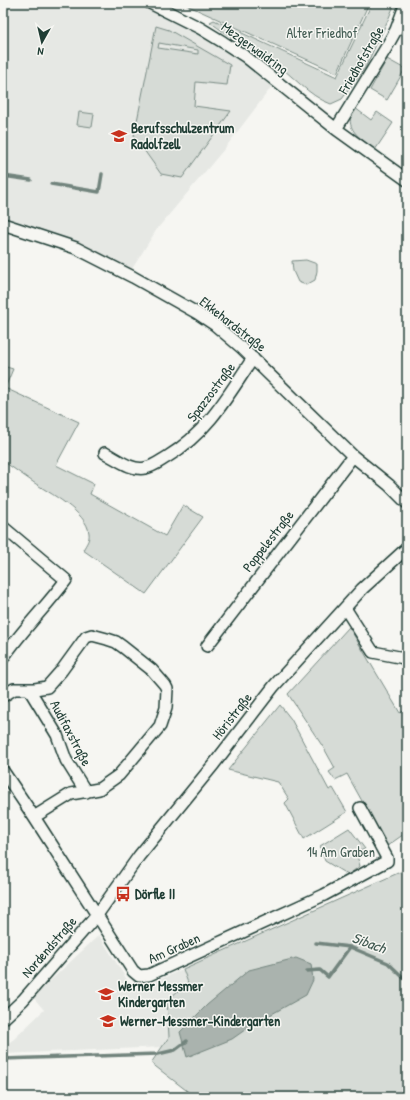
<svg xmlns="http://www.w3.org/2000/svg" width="410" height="1100" viewBox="0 0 410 1100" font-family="'Patrick Hand',sans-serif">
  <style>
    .built { fill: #e6e8e4 }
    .green { fill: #d6dbd6; stroke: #7a8c85; fill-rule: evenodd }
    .water { fill: #aab3ae; stroke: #72847d }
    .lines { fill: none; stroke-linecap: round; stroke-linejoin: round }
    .stream { stroke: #72847d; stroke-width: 3.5 }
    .street-casing { stroke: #1f3d34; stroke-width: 14 }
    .street { stroke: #f6f6f2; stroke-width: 11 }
    .labels { text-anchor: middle; stroke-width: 3; stroke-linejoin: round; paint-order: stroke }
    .park-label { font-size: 14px; fill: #445d54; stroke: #f6f6f2 }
    .street-label { font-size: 14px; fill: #1f3d34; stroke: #f6f6f2 }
    .poi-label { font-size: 14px; font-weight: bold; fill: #1f3d34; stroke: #f6f6f2; text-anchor: start }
    .water-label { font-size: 15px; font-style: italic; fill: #425a52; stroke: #f6f6f2 }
  </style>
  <rect width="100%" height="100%" fill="#f6f6f2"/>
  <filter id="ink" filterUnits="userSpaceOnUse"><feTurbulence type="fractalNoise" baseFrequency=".025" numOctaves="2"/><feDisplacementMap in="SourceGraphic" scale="8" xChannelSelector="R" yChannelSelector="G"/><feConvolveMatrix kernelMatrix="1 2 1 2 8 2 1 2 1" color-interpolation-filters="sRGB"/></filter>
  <g filter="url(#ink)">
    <path class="built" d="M3,3H150L276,81L225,148L157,229L132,269L3,220Z
      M99,935L134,991L183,969L188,983L167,1000L169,1037L164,1047L3,1054V1047L14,1039L44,1010L33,997Z"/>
    <path class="green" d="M182,3H369L337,73Z
      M372,3H395L388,20L365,68L342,99L331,104C308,96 292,74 272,61C251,47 229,37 210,22L214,20L337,77Z
      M156,26L169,30L230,65L227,85L196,82L194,106L231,111L182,178L161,174L134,136ZM159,43L198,50V54L158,48Z
      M387,59L405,69L387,100L370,90Z
      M355,108L371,120L377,112L393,123L375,150C361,138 341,128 355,108Z
      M79,112L94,114L92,127L77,125Z
      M306,260L317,264V271L315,280L306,285L298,282L293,271L292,261Z
      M3,366L13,369L5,388L79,422L56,465L94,484L90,494L165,536L183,505L203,517L146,594L83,550C86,544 90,540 89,533C87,512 49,493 33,482C23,475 13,468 3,461Z
      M349,627L400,713L407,709V832L387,846L347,774L335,780L329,772L335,768L325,750L288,694Z
      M280,705L291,719L329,790L333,788L347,812L304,839L285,803L289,799L278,782L228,770Z
      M349,828L365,849L360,851L357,856L360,866L348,875L325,861L320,846Z
      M407,869V1097H195L151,1063L169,1037L167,1000L188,983L183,969Z"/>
    <path class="water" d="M296,958L311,964L313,980L306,995L252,1025L232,1039L187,1057L180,1032L207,1005L249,970Z"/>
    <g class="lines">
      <path class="stream" d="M3,176L31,180
        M51,184L99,192L102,174
        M316,943L350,947L388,963L407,981
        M307,971L320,970L328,977L350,947
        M3,1059L158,1054L175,1050L187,1041"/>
      <defs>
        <path id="street" d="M150,3L200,28L223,42L246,57L336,129L407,180
          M336,129L386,48L396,30L406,3
          M3,224L76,248L133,277L197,313L215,325L242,348L353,456L389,485L407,503
          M105,453C117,459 132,471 145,468C153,467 160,461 167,457C207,433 228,396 253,358
          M3,527L66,580C46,607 22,630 3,658
          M345,608L373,652L404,658L407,662
          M207,646L353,456
          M29,689L57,735L66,760L86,792
          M3,696L14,689H35L47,687L62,670L86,637L92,635L107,639L116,642L123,647L152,670L165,685L167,689L166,708L160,726L119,775L99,789L71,794L34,817
          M3,771L34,817L133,971L139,976L149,975L324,895L387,861V858L360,808
          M3,1019L23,1000L97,915L139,856L214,764L274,686L362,589L407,548"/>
      </defs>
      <use href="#street" class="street-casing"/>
      <use href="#street" class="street"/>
    </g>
  </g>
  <defs>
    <symbol id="school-bare" viewBox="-9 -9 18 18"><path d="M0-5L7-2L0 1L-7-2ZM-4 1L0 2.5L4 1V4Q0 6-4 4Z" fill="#c8321e" stroke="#f6f6f2" stroke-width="2.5" paint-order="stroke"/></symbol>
    <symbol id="bus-bare" viewBox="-9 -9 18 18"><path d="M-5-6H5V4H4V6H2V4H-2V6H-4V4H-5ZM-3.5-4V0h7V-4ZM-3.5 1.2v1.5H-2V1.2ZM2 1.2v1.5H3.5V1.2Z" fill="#c8321e" stroke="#f6f6f2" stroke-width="2.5" paint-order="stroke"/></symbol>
  </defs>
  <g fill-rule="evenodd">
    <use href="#school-bare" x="108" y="125" width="22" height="22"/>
    <use href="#bus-bare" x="112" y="883" width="22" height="22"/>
    <use href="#school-bare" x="95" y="983" width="22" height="22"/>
    <use href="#school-bare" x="97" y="1010" width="22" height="22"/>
  </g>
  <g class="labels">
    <g class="park-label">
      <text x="322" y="38">Alter Friedhof</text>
      <text x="341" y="857">14 Am Graben</text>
    </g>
    <g class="street-label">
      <text transform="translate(255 48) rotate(36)" y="5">Mezgerwaidring</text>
      <text transform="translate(361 60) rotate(-60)" y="5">Friedhofstraße</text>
      <text transform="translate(233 324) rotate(38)" y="5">Ekkehardstraße</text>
      <text transform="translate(211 392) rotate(-53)" y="5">Spazzostraße</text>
      <text transform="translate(268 541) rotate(-52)" y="5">Poppelestraße</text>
      <text transform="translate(232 716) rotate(-52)" y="5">Höristraße</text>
      <text transform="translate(71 733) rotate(62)" y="5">Audifaxstraße</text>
      <text transform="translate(49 947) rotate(-49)" y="5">Nordendstraße</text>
      <text transform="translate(174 948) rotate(-24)" y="5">Am Graben</text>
    </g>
    <g class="poi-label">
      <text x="131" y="133">Berufsschulzentrum<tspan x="131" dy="16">Radolfzell</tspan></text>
      <text x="135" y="899">Dörfle II</text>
      <text x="118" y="991">Werner Messmer<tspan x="118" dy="16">Kindergarten</tspan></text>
      <text x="120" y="1026">Werner-Messmer-Kindergarten</text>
    </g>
    <g class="water-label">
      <text transform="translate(369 943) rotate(20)" y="5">Sibach</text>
    </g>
  </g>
  <rect width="410" height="1100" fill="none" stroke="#f6f6f2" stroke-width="16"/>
  <rect x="8" y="8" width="394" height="1084" fill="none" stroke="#1f3d34" stroke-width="1.5" filter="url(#ink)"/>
  <g transform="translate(42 42) rotate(188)" stroke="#f6f6f2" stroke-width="3" paint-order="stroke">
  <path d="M0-3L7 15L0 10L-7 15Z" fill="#1f3d34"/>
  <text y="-6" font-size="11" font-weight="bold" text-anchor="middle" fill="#1f3d34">N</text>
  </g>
</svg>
